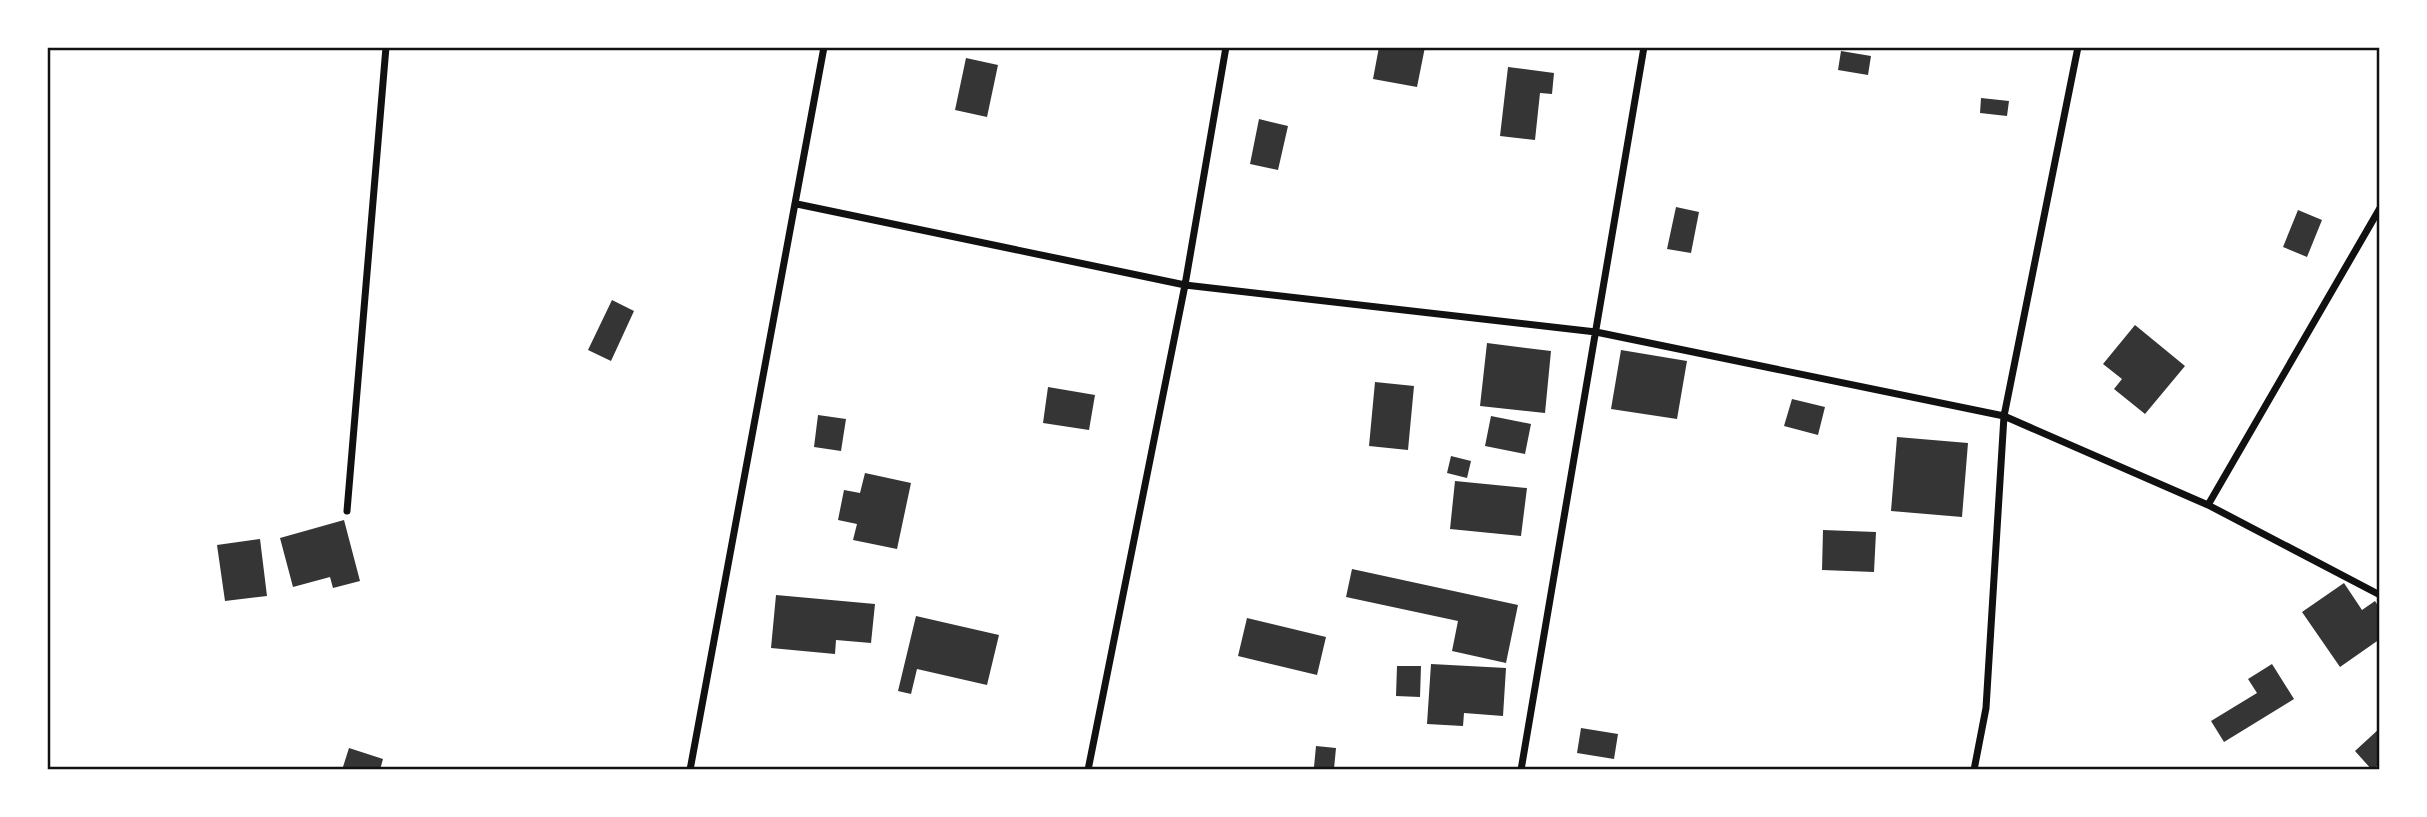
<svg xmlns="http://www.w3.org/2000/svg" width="2427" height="817" viewBox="0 0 2427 817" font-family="'Crimson Pro',serif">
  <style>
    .building { fill: #353535 }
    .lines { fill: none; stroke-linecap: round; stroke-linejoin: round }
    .minor { stroke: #111; stroke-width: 7 }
    .neatline { fill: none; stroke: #111; stroke-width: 2.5 }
  </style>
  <rect width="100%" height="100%" fill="#fff"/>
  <path class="building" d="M1379,47H1425L1417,87L1373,79Z
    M1841,51L1871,56L1868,75L1838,70Z
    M966,58L998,65L987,117L955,110Z
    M1508,67L1554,73L1552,94L1540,93L1535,140L1500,136Z
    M1981,98L2009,101L2007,116L1980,113Z
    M1259,119L1288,126L1278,170L1250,164Z
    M1676,207L1699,212L1691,253L1667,249Z
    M2298,210L2322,220L2307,257L2283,247Z
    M612,300L634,311L611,361L588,350Z
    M2135,325L2185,366L2145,414L2114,389L2122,379L2103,364Z
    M1487,343L1551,351L1545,413L1480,406Z
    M1621,350L1687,361L1677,419L1611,409Z
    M1375,382L1414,386L1408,450L1369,446Z
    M1048,387L1095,395L1089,430L1043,423Z
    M1792,399L1825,407L1818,435L1784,426Z
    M818,415L846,419L841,451L814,447Z
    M1491,416L1531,424L1525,454L1485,446Z
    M1897,437L1968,443L1962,517L1891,511Z
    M1451,456L1471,461L1467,478L1447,473Z
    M865,473L911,483L897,549L853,540L857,524L838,520L844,490L860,493Z
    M1455,481L1527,488L1521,536L1450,529Z
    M344,520L360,581L333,588L330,577L293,587L280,538Z
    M1823,530L1876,532L1874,572L1822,570Z
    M260,539L267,596L225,601L217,545Z
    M1352,569L1518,605L1506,663L1452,651L1458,621L1346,597Z
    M2344,583L2362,610L2375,601L2380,609V639L2340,667L2302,612Z
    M776,595L875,604L871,643L836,640L835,654L771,648Z
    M916,616L999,635L987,685L917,669L911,694L898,691Z
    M1247,618L1326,637L1317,675L1238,656Z
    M1431,664L1506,668L1503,716L1464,713L1463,726L1427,724Z
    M2272,664L2294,699L2224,742L2211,721L2257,693L2248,679Z
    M1397,666H1421L1420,697L1396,696Z
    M1581,728L1618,734L1614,759L1577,753Z
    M2380,728V764L2372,770L2355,751Z
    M1316,746L1336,748L1334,769L1314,767Z
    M349,748L383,759L380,770H342Z"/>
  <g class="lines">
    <path class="minor" d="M797,204L1185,285L1596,332L2004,416L2208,505L2380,595
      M2208,505L2380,208
      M347,511L386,47
      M690,770L824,47
      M1088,770L1185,285L1226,47
      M1521,770L1644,47
      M1974,770L1986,708L2004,416L2078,47"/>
  </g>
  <rect width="2427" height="817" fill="none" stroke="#ffffff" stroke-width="98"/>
  <rect x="49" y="49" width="2329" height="719" class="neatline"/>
</svg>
